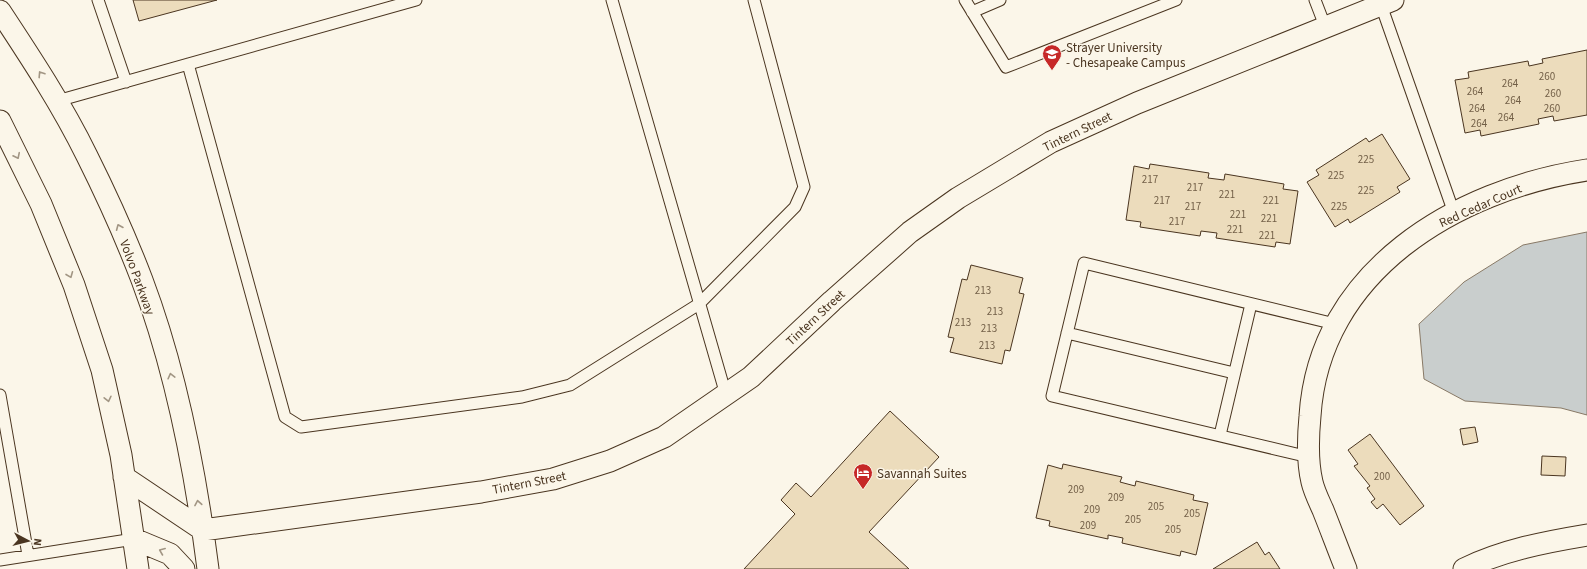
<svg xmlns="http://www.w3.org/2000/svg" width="1587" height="569" viewBox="0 0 1587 569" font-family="'Source Sans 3',sans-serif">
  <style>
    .water { fill: #c9cecd; stroke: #887966 }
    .building { fill: #ecdcbc; stroke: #4a3520 }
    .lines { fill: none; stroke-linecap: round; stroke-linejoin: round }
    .service-casing { stroke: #4a3520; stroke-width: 13 }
    .minor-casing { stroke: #4a3520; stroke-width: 23 }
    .service { stroke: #fbf6e9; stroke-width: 11 }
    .minor { stroke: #fbf6e9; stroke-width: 21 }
    .oneway { stroke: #a29684 }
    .labels { text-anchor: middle; stroke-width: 3; stroke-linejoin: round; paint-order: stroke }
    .number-label { font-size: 11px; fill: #725f47 }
    .poi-label { font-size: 13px; fill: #4a3520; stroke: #fbf6e9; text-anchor: start }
    .street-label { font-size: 13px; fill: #4a3520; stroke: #fbf6e9 }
  </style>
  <rect width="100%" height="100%" fill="#fbf6e9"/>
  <path class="water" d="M1587,232V415L1561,408L1465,401L1424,379L1419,324L1464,282L1523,245Z"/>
  <path class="building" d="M133,0H217L139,21Z
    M1587,50V115L1554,121L1553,116L1538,119L1539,124L1481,136L1480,130L1465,133L1455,80L1469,78L1468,72L1528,61L1529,66L1543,63L1542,59Z
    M1382,134L1410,179L1397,187L1400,192L1350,223L1348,219L1335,227L1307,182L1319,175L1316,170L1366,138L1369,142Z
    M1150,164L1209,173L1208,178L1224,180L1225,174L1284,184L1283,189L1298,191L1290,244L1276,242L1275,247L1216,238L1217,233L1201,231L1200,236L1140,227L1141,222L1126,220L1134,166L1149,169Z
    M971,265L1023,278L1019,293L1024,294L1010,351L1005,350L1002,364L950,352L954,338L948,337L962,279L967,280Z
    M890,411L939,457L869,532L909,569H744L795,514L781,500L796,483L811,497Z
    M1475,427L1478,442L1463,445L1460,429Z
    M1370,434L1424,506L1400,525L1383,504L1377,509L1371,502L1375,499L1367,488L1370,486L1354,466L1358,464L1348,450Z
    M1542,456L1566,457L1565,476L1541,475Z
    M1063,464L1122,477L1120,482L1135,486L1136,481L1194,495L1193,500L1208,503L1196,555L1181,551L1180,556L1122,543L1123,538L1108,535V539L1049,526L1050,521L1036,518L1048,465L1062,469Z
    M1257,542L1265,555L1269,552L1280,569H1213Z"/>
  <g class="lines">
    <defs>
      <path id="service" d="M98,0L126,82
        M612,0L726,395
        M965,0L1006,67L1176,0
        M1315,0L1325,26
        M1381,5L1454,213
        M972,12L1000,0
        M188,64L285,417L301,427L522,397L570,385L699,304L795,207L804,187L754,0
        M57,101L416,0
        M1067,333L1234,373
        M0,395L28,555
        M1220,435L1251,304
        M1309,457L1052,396L1084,263L1335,324
        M0,560L134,539"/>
      <path id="minor" d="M0,11C31,58 62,105 87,156C107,196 126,238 142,280C176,370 196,475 208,569
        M0,121L41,204L74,285L102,370L121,455L138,569
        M124,477L203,530L481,492L553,479L610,461L664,437L751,377L832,301L910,232L958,198L1051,142L1137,103L1393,0
        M134,539L170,554L184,569
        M1346,569C1338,549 1331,530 1323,510C1319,501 1314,491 1312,482C1307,461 1308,437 1310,416C1319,271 1456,190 1587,170
        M1464,569C1503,550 1545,542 1587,535"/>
    </defs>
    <use href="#service" class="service-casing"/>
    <use href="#minor" class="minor-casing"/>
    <use href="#service" class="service"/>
    <use href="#minor" class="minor"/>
  </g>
  <defs><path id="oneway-chevron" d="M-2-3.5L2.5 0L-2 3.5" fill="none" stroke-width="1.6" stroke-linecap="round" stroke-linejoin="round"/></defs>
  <g class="oneway">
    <use href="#oneway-chevron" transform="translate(41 74) rotate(-123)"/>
    <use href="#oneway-chevron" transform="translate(17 156) rotate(64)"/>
    <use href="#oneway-chevron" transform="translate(119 227) rotate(-113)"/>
    <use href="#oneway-chevron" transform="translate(70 275) rotate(68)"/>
    <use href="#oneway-chevron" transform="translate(171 376) rotate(-104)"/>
    <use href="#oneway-chevron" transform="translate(108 399) rotate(77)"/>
    <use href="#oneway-chevron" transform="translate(198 503) rotate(-100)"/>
    <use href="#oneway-chevron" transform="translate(162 551) rotate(-158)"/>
  </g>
  <defs>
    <symbol id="university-pin" viewBox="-11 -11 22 30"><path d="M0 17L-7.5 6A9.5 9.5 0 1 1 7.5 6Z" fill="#c62828" stroke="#fbf6e9"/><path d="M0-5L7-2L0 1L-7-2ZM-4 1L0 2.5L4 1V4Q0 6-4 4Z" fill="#fff"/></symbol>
    <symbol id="hotel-pin" viewBox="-11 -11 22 30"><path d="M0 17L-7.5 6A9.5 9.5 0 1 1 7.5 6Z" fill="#c62828" stroke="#fbf6e9"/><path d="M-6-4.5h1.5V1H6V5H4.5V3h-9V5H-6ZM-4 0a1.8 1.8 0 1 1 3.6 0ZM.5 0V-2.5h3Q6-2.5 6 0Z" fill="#fff"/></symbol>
  </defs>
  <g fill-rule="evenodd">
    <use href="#university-pin" x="1041" y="43" width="22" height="30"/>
    <use href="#hotel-pin" x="852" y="462" width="22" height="30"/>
  </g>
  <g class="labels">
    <g class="number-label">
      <text x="1547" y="80">260</text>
      <text x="1510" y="87">264</text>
      <text x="1475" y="95">264</text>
      <text x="1553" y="97">260</text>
      <text x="1513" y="104">264</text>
      <text x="1477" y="112">264</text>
      <text x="1552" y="112">260</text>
      <text x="1506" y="121">264</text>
      <text x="1479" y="127">264</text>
      <text x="1366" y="163">225</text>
      <text x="1336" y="179">225</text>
      <text x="1150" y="183">217</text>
      <text x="1195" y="191">217</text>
      <text x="1366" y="194">225</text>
      <text x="1227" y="198">221</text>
      <text x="1162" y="204">217</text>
      <text x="1271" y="204">221</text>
      <text x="1193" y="210">217</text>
      <text x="1339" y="210">225</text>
      <text x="1238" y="218">221</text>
      <text x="1269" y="222">221</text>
      <text x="1177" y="225">217</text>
      <text x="1235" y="233">221</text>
      <text x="1267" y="239">221</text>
      <text x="983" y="294">213</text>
      <text x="995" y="315">213</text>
      <text x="963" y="326">213</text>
      <text x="989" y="332">213</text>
      <text x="987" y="349">213</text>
      <text x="1382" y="480">200</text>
      <text x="1076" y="493">209</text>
      <text x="1116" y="501">209</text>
      <text x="1156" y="510">205</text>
      <text x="1092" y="513">209</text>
      <text x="1192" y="517">205</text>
      <text x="1133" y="523">205</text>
      <text x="1088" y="529">209</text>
      <text x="1173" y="533">205</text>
    </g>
    <g class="poi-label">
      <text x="1066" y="52">Strayer University<tspan x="1066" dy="15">- Chesapeake Campus</tspan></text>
      <text x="877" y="478">Savannah Suites</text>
    </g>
    <g class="street-label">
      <text transform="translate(1077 131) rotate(-26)" y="5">Tintern Street</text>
      <text transform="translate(1480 205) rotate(-24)" y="5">Red Cedar Court</text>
      <text transform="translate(138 277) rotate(70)" y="5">Volvo Parkway</text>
      <text transform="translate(815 317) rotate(-43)" y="5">Tintern Street</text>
      <text transform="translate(529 482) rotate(-11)" y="5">Tintern Street</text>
    </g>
  </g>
  <g transform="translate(28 541) rotate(97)" stroke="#fbf6e9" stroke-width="3" paint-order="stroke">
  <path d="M0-3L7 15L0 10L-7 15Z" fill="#4a3520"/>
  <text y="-6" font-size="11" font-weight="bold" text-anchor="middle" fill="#4a3520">N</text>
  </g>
</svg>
